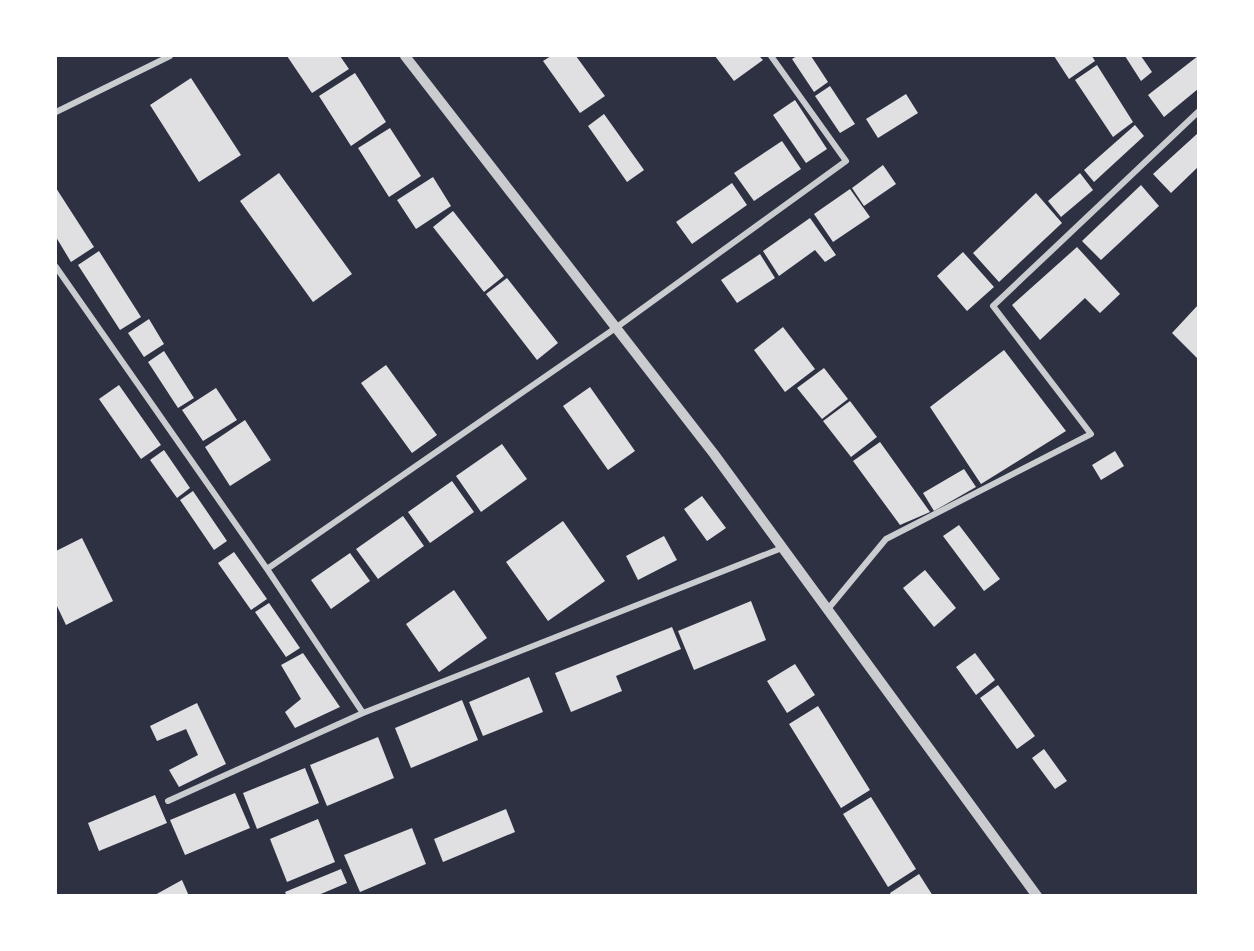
<svg xmlns="http://www.w3.org/2000/svg" width="1254" height="951" viewBox="0 0 1254 951" font-family="'PT Sans Narrow',sans-serif">
  <style>
    .building { fill: #e0e0e3 }
    .lines { fill: none; stroke-linecap: round; stroke-linejoin: round }
    .minor { stroke: #caccd0; stroke-width: 6 }
    .tertiary { stroke: #caccd0; stroke-width: 10 }
  </style>
  <rect width="100%" height="100%" fill="#2d3142"/>
  <path class="building" d="M287,56H340L349,69L312,93Z
    M551,56H576L605,96L580,113L543,61Z
    M715,56H759L763,60L734,81Z
    M797,56H811L828,82L814,92L792,59Z
    M1054,56H1092L1095,61L1069,79Z
    M1125,56H1141L1152,72L1141,81Z
    M1198,56V89L1164,117L1148,95Z
    M1097,65L1133,122L1113,137L1075,80Z
    M355,73L386,122L351,146L319,96Z
    M191,78L241,155L199,182L150,105Z
    M830,86L855,124L840,133L815,96Z
    M906,94L918,113L878,138L866,119Z
    M795,100L827,149L806,163L773,115Z
    M604,114L644,170L627,182L588,126Z
    M1135,125L1144,136L1094,182L1084,170Z
    M390,128L421,176L389,197L358,148Z
    M1198,133V167L1171,193L1153,174Z
    M782,141L801,169L754,201L734,173Z
    M883,165L896,184L864,206L852,188Z
    M279,173L352,274L313,302L240,201Z
    M1080,173L1093,190L1061,217L1048,201Z
    M433,177L451,206L416,229L397,200Z
    M732,183L747,205L692,244L676,222Z
    M1141,185L1159,206L1101,260L1082,241Z
    M56,188L94,247L71,262L56,237Z
    M850,189L870,217L833,242L814,214Z
    M1036,193L1062,223L999,282L973,253Z
    M453,211L504,276L484,292L433,227Z
    M810,218L836,255L825,262L815,250L779,276L763,251Z
    M1077,247L1120,294L1100,313L1085,298L1040,340L1012,305Z
    M99,251L141,317L120,330L78,265Z
    M963,252L994,287L967,311L937,276Z
    M760,254L775,278L737,303L721,280Z
    M507,278L558,343L537,360L486,294Z
    M1198,305V359L1172,333Z
    M149,319L164,344L144,357L128,333Z
    M783,327L815,369L785,392L754,350Z
    M1004,350L1066,431L981,484L930,407Z
    M164,351L194,398L178,408L148,362Z
    M386,365L437,435L412,453L361,383Z
    M824,368L848,399L822,419L797,388Z
    M119,385L161,445L141,459L99,399Z
    M590,387L635,451L608,470L563,406Z
    M216,388L237,420L203,441L182,410Z
    M850,401L877,437L851,457L823,421Z
    M245,420L271,460L230,486L205,447Z
    M880,442L930,512L900,525L853,461Z
    M502,444L527,479L481,512L456,476Z
    M164,450L190,488L177,498L150,460Z
    M1115,451L1124,466L1101,480L1092,465Z
    M964,469L976,487L934,511L923,493Z
    M452,481L474,512L430,543L408,512Z
    M193,491L227,541L214,550L180,500Z
    M702,496L726,528L707,541L684,509Z
    M403,516L424,546L378,579L356,549Z
    M563,521L605,581L548,621L506,562Z
    M959,525L1000,579L984,591L943,536Z
    M664,536L677,560L638,580L626,556Z
    M82,538L113,601L66,625L56,604V551Z
    M234,552L267,599L251,610L218,563Z
    M350,553L370,581L331,609L311,580Z
    M925,570L956,608L934,627L903,588Z
    M454,590L487,638L439,672L406,624Z
    M751,601L766,640L694,670L678,631Z
    M269,603L300,648L286,657L255,612Z
    M672,627L681,649L616,676L622,691L571,712L555,673Z
    M303,653L340,707L295,728L285,712L301,699L281,665Z
    M975,653L995,680L976,695L956,667Z
    M795,664L815,695L787,713L767,681Z
    M529,677L543,712L483,736L469,702Z
    M998,685L1035,736L1017,749L980,698Z
    M462,700L478,740L411,768L395,728Z
    M197,703L226,764L179,787L169,770L198,755L186,729L157,741L150,726Z
    M818,706L870,790L841,808L789,724Z
    M378,737L394,778L327,806L310,765Z
    M1044,749L1067,781L1055,789L1032,758Z
    M305,768L319,803L257,829L243,793Z
    M235,793L250,828L185,855L170,820Z
    M155,795L167,823L99,851L88,823Z
    M871,797L916,869L888,887L843,814Z
    M506,809L515,832L443,862L434,839Z
    M318,819L335,862L287,882L270,839Z
    M412,828L426,864L360,892L344,855Z
    M341,869L347,883L316,896H287L285,892Z
    M919,874L933,896H891L890,893Z
    M182,880L189,896H153Z"/>
  <g class="lines">
    <path class="minor" d="M56,112L170,56
      M56,267L267,569L363,713
      M267,569L617,327L846,161L771,56
      M828,609L886,539L1091,434L993,306L1198,112
      M168,801L363,713L782,548"/>
    <path class="tertiary" d="M405,56L714,454L1037,896"/>
  </g>
  <rect width="1254" height="951" fill="none" stroke="#ffffff" stroke-width="114"/>
</svg>
